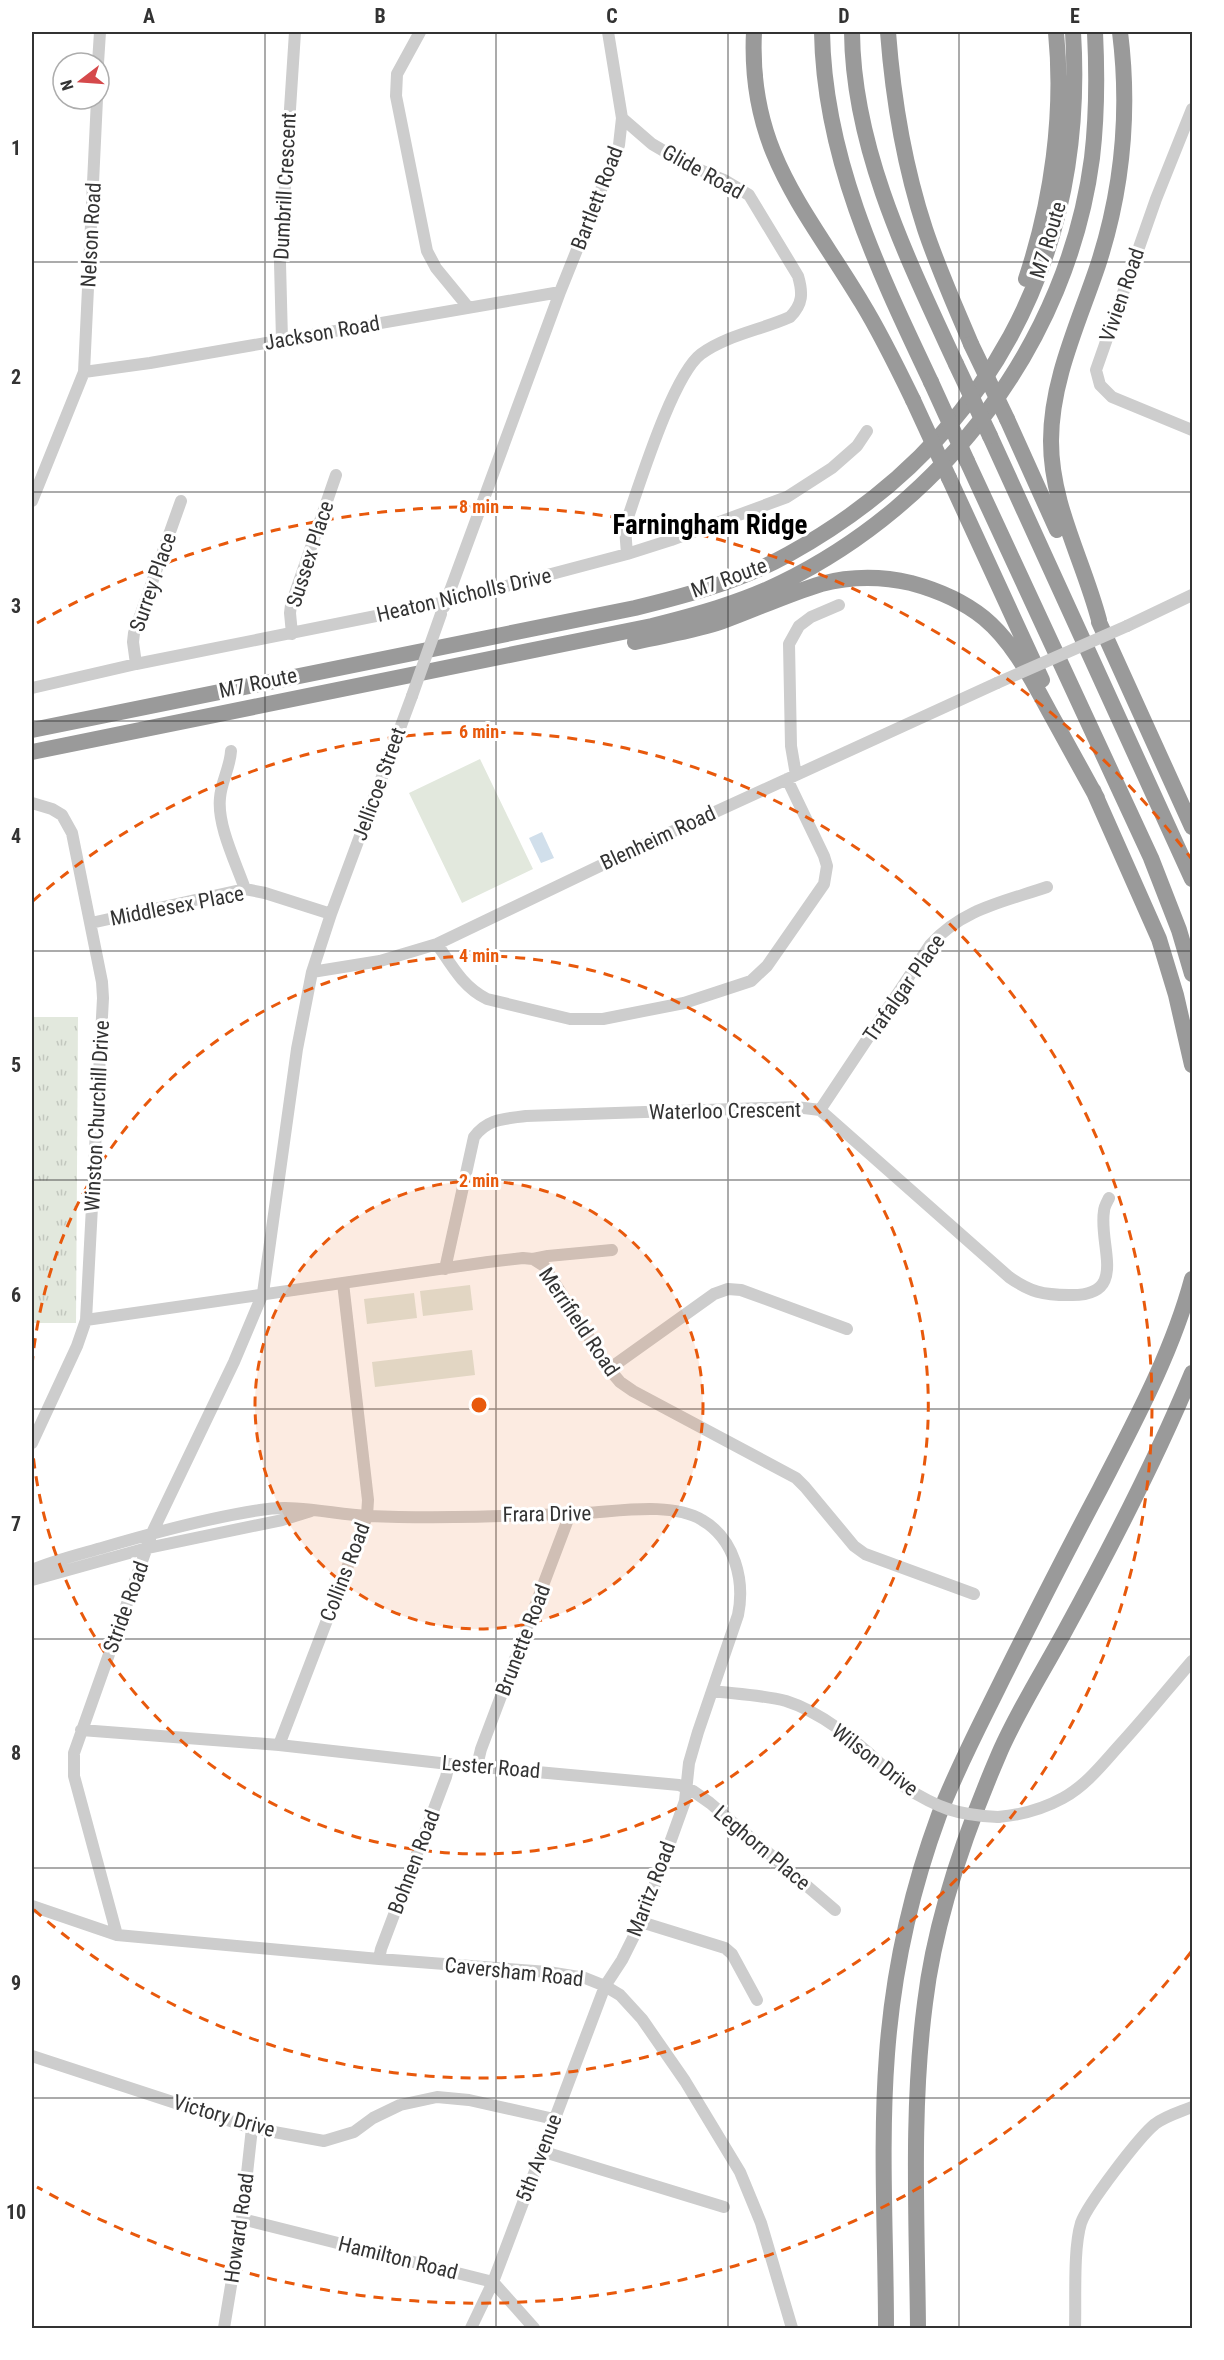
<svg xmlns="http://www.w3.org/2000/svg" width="1224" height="2360" viewBox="0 0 1224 2360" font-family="'Roboto Condensed',sans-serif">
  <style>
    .grass { fill: #e2e8dd }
    .park { fill: url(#park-tufts) }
    .water { fill: #d1dfeb }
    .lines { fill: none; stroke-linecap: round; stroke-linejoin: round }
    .minor { stroke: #cdcdcd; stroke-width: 12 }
    .highway { stroke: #9a9a9a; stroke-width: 16 }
    .minor-bridge { stroke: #cdcdcd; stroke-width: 12 }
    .highway-bridge { stroke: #9a9a9a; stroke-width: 16 }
    .grid { fill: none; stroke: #333; stroke-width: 1.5; stroke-opacity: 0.55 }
    .ring { fill: none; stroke: #e8590c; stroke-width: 3; stroke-dasharray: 10 8 }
    .labels { text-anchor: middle; stroke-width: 6; stroke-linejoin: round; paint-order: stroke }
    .street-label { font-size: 21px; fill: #333; stroke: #fff }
    .district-label { font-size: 27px; font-weight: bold; fill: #000; stroke: #fff }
    .centre { fill: #e8590c; stroke: #fff; stroke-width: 3 }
    .ring-label { font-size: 18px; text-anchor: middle; font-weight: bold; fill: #e8590c; stroke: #fff; stroke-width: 6; stroke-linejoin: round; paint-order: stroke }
    .neatline { fill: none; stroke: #333; stroke-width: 2 }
    .grid-label { font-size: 20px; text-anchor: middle; font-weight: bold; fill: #333 }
  </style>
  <defs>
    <pattern id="park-tufts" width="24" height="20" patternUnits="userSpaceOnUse" patternTransform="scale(1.5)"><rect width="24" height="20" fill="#e2e8dd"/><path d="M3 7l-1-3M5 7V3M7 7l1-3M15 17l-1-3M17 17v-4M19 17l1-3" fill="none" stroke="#c2c7be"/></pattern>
  </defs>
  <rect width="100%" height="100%" fill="#fff"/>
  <path class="grass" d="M480,759L533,869L462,903L409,793Z
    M470,1285L473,1310L423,1316L420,1291Z
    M414,1293L417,1318L367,1324L364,1299Z
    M472,1350L475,1375L375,1387L372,1362Z"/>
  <path class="park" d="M32,1017H78L76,1323H32Z"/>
  <path class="water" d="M542,832L554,858L541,863L529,838Z"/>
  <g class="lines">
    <path class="minor" d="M420,32L397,74L396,96L427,251L436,268L468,307
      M98,63L100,32
      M1192,109L1156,199L1096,370L1100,385L1112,397L1192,430
      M622,118L652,144L686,164L724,180L749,195L798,276C803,293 803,304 790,317C761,330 727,335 701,354C673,375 640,483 627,520L625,528L627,554
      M282,340L280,263L295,32
      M84,372L150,363L560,292
      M32,501L84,372L97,99
      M444,607L560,292L619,145L622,118L608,32
      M1127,626L1192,595
      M292,634L290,613L291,605L336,475
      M136,664L133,642L134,633L181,501
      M32,688L136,664L446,602L627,554L671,540L787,497L832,468L857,446L867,431
      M231,751C230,768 221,782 220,798C217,825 236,863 245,889
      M796,775L791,746L789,644L799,626L811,617L839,605
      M32,803L52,809L62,815L72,833L102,982L103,998L86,1320L77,1346L32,1443
      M91,923L245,889L265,893L331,914
      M437,944C452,966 463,987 487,999L570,1019H603L684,1003L751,981L767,966L824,884L827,866L824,856L787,779
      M312,972L380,961L437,944L654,840L997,683
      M820,1110L930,945C962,909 1003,902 1047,887
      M533,1259L548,1256L612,1250
      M445,1269L474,1137C488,1118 505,1119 526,1116L796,1107L820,1110L1009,1277C1030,1292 1043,1295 1069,1295C1130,1297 1098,1246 1104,1211C1104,1207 1107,1202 1109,1198
      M86,1320L488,1262L523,1258L533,1259L544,1266L609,1369L620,1382L633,1391L796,1478L805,1487L854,1546L865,1554L974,1594
      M609,1369L714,1294L728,1289L741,1290L847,1329
      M32,1570C55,1560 81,1554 105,1547C156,1532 208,1518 260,1510C296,1504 332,1514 368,1516C440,1519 514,1516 586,1513C620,1511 673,1502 702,1520C735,1539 745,1581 738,1615L698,1732L689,1763L685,1801L667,1851L641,1922L622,1960L605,1986L493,2282L471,2328
      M32,1580L147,1548L282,1520L311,1511
      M712,1691C737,1694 763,1695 786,1701C828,1714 873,1755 903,1786
      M81,1730L279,1745L449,1764L679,1785L693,1791L710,1803L835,1910
      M279,1745L367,1516L368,1500L343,1283
      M477,1766L481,1749L570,1514
      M998,1817C1021,1815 1043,1809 1063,1798C1085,1786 1101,1766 1117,1748C1143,1720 1167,1690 1192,1661
      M32,1906L117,1935L379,1959L548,1972L585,1978L605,1986L620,1995L642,2019L685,2081L740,2172L761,2223L792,2328
      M641,1922L725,1948L732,1954L757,2000
      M117,1935L74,1776V1753L152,1533L234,1362L263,1293L297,1049L312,972L331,914L412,696
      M379,1959L381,1949L446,1777L449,1764
      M32,2056L252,2128L324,2141L354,2132L373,2118L400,2105L437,2097L469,2100L554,2119
      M541,2151L724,2207
      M242,2219L493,2282L534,2328
      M224,2328L242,2219L252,2128
      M1075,2328C1076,2300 1073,2249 1081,2223C1087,2205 1139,2137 1155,2124C1166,2116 1180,2112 1192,2107"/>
    <path class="highway" d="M754,32C748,151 805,208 862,303C881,334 897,367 913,400
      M822,32C824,158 878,270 931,382
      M852,32C853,149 908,260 956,364
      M888,32C893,98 904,165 925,229C938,268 955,306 971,344
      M1026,279C1052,201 1064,114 1056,32
      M1007,419L1057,530
      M990,436L1192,879
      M967,461L1151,858L1179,930L1192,974
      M949,478L1042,680
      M1099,620C1083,559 1051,505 1051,441C1051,380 1079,322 1098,265C1123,188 1130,112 1120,32
      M1099,622L1192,827
      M635,642C664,635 695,631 723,621C756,609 788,594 821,584C851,576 881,576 911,583C937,590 963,601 984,618C1013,642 1031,678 1049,711C1065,740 1081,769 1097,798
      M32,730L635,608C688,595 741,581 789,554C987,444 1087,257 1073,32
      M32,752L652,626C696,615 740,603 781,583C945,503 1068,341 1092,158C1097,116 1097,73 1095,32
      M1093,790L1159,939L1176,995L1192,1065
      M886,2328C886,2238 880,2145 887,2054C893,1973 911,1891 939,1815C957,1768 981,1723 1003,1678C1035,1614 1067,1551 1100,1489C1135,1421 1172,1353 1192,1279
      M918,2328C917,2220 911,2110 925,2003C935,1918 965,1833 999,1754C1017,1712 1044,1670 1066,1629C1112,1545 1156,1460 1192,1373"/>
    <path class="minor-bridge" d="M997,683L1127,626
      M412,696L441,614
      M903,1786C938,1808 956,1815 998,1817"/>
    <path class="highway-bridge" d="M971,344L1007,419
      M956,364L990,436
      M931,382L967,461
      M913,400L949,478"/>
  </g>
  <path class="grid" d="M265,32V2328M496,32V2328M728,32V2328M959,32V2328M32,262H1192M32,492H1192M32,721H1192M32,951H1192M32,1180H1192M32,1409H1192M32,1639H1192M32,1868H1192M32,2098H1192"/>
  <circle cx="479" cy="1405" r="224" fill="#e8590c" fill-opacity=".12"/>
  <g class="ring">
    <circle cx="479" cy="1405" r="224"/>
    <path d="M32 1366A449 449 0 1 1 32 1444"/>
    <path d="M33 901A673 673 0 1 1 33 1909"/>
    <path d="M1191 1952A898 898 0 0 1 37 2187M37 623A898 898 0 0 1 1191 858"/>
  </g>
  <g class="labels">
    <g class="street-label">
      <text transform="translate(703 172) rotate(29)" y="7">Glide Road</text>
      <text transform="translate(285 186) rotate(-87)" y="7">Dumbrill Crescent</text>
      <text transform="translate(597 198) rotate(-69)" y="7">Bartlett Road</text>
      <text transform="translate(91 235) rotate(-87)" y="7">Nelson Road</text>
      <text transform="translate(1048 240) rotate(-73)" y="7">M7 Route</text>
      <text transform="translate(1122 295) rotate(-71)" y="7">Vivien Road</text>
      <text transform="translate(322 333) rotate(-10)" y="7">Jackson Road</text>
      <text transform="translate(310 554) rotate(-72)" y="7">Sussex Place</text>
      <text transform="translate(729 578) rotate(-20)" y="7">M7 Route</text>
      <text transform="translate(153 582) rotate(-71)" y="7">Surrey Place</text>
      <text transform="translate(464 595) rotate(-13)" y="7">Heaton Nicholls Drive</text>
      <text transform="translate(258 683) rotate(-12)" y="7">M7 Route</text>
      <text transform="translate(379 784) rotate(-70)" y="7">Jellicoe Street</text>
      <text transform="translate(658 838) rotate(-25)" y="7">Blenheim Road</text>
      <text transform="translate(177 906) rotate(-11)" y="7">Middlesex Place</text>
      <text transform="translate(904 988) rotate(-55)" y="7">Trafalgar Place</text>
      <text transform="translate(725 1111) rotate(-1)" y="7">Waterloo Crescent</text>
      <text transform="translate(97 1116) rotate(-87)" y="7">Winston Churchill Drive</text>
      <text transform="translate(579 1322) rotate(56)" y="7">Merrifield Road</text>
      <text transform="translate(547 1514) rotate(-1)" y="7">Frara Drive</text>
      <text transform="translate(345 1572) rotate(-69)" y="7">Collins Road</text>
      <text transform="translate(126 1607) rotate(-70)" y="7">Stride Road</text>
      <text transform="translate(523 1640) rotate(-69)" y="7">Brunette Road</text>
      <text transform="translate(875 1760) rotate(38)" y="7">Wilson Drive</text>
      <text transform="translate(491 1767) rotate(5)" y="7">Lester Road</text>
      <text transform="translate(762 1848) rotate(40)" y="7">Leghorn Place</text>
      <text transform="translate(414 1862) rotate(-69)" y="7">Bohnen Road</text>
      <text transform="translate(651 1889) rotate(-69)" y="7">Maritz Road</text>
      <text transform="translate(514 1972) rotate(6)" y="7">Caversham Road</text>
      <text transform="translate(224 2116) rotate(16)" y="7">Victory Drive</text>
      <text transform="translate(539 2158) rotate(-69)" y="7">5th Avenue</text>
      <text transform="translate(239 2228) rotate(-82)" y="7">Howard Road</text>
      <text transform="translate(398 2258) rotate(14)" y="7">Hamilton Road</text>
    </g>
    <g class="district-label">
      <text x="710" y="534">Farningham Ridge</text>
    </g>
  </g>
  <circle cx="479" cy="1405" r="9" class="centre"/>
  <g class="ring-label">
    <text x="479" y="513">8 min</text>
    <text x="479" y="738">6 min</text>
    <text x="479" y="962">4 min</text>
    <text x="479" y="1187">2 min</text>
  </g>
  <rect width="1224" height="2360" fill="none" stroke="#ffffff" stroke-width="66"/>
  <g transform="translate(81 81) rotate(253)"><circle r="28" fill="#ffffff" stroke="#adadad" stroke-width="1.5"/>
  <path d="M0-4.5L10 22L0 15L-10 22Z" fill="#d5494b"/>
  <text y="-9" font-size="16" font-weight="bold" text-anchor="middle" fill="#333333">N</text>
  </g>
  <rect x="33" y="33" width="1158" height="2294" class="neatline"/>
  <g class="grid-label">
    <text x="149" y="23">A</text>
    <text x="380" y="23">B</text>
    <text x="612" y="23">C</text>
    <text x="844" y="23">D</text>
    <text x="1075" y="23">E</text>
    <text x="16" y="155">1</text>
    <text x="16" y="384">2</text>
    <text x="16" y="613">3</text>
    <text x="16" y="843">4</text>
    <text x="16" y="1072">5</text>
    <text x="16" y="1302">6</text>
    <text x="16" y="1531">7</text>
    <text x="16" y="1760">8</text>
    <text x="16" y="1990">9</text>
    <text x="16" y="2219">10</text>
  </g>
</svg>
